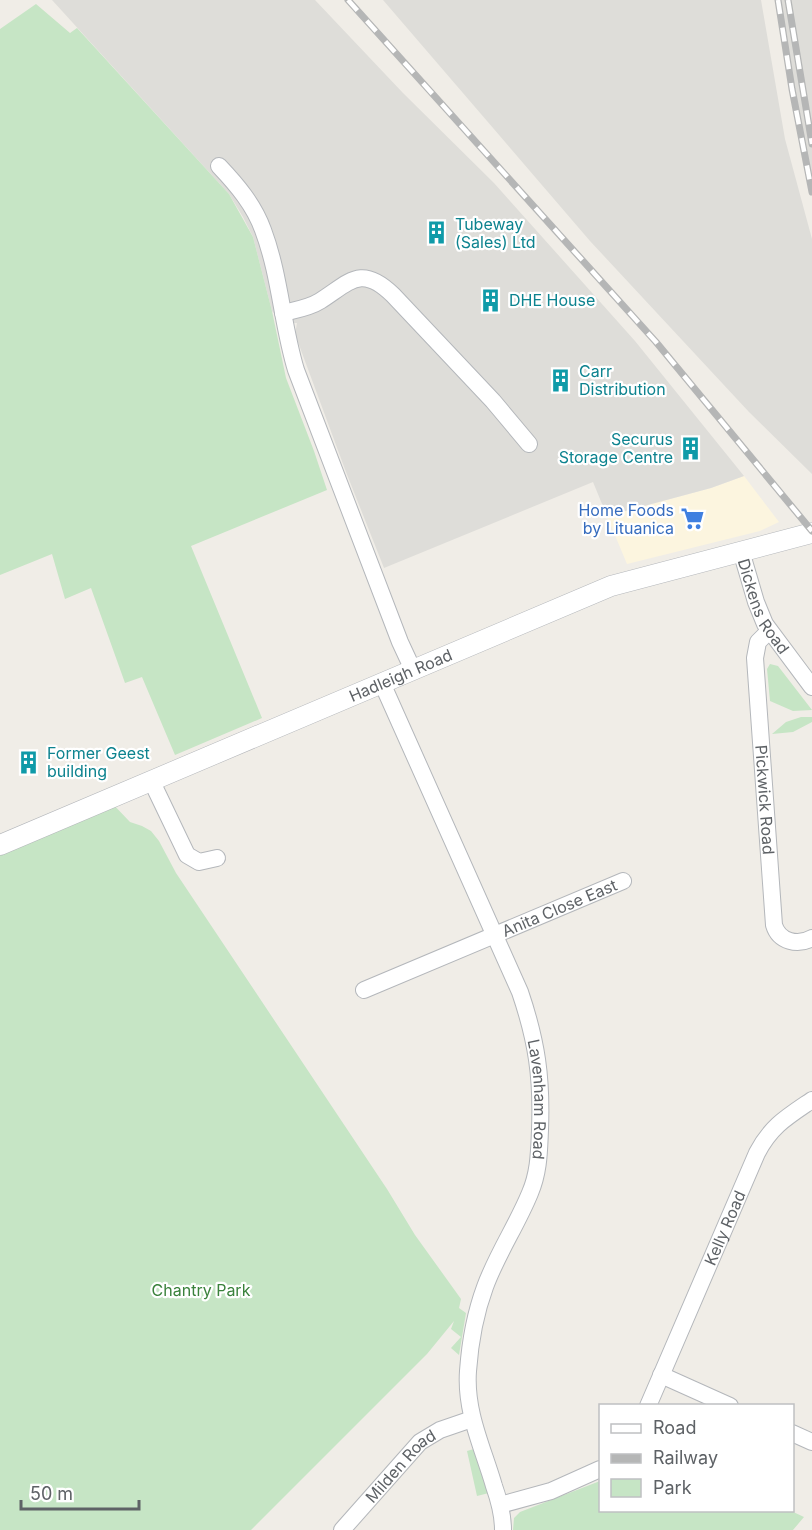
<svg xmlns="http://www.w3.org/2000/svg" width="812" height="1530" viewBox="0 0 812 1530" font-family="Inter,sans-serif">
  <style>
    .commercial { fill: #fcf5df }
    .industrial { fill: #deddd9 }
    .green { fill: #c6e5c5 }
    .lines { fill: none; stroke-linecap: round; stroke-linejoin: round }
    .minor-casing { stroke: #b4b7bb; stroke-width: 18 }
    .tertiary-casing { stroke: #b4b7bb; stroke-width: 21 }
    .minor { stroke: #fff; stroke-width: 16 }
    .tertiary { stroke: #fff; stroke-width: 20 }
    .rail-casing { stroke: #b5b6b6; stroke-width: 7 }
    .rail { stroke: #fff; stroke-width: 4.5; stroke-dasharray: 14; stroke-linecap: butt }
    .labels { text-anchor: middle; stroke-width: 4.5; stroke-linejoin: round; paint-order: stroke }
    .culture-label { font-size: 16px; fill: #0d838f; stroke: #fff; text-anchor: start }
    .shop-label { font-size: 16px; fill: #366cbe; stroke: #fff; text-anchor: end }
    .street-label { font-size: 16px; fill: #5e6266; stroke: #fff }
    .park-label { font-size: 16px; fill: #3a823c; stroke: #fff }
  </style>
  <rect width="100%" height="100%" fill="#f0ede7"/>
  <path class="commercial" d="M744,476L779,522L760,531L627,564L607,516L711,488Z"/>
  <path class="industrial" d="M52,0H315L403,93L494,183L635,341L744,476L711,488L607,516L593,482L384,568L346,472L295,334L297,323H288L279,319L272,311L253,237L243,217L229,194Z
    M383,0H761L785,139L812,239V474L749,412L590,241Z
    M778,0H812V192L792,89Z"/>
  <path class="green" d="M36,4L70,33L77,28L229,194L253,237L272,311L286,378L314,451L327,490L191,546L262,718L175,755L142,677L125,683L91,588L65,599L52,554L0,575V29Z
    M770,664L778,666L812,710L793,711L770,701L767,669Z
    M801,717H812V722L793,732L772,734L786,722Z
    M109,800L130,822L142,826L151,831L159,841L176,873L387,1189L415,1235L461,1299L459,1308L466,1313L459,1355L451,1348L461,1337L451,1329L454,1321L427,1354L251,1530H0V845Z
    M474,1449L489,1493L477,1496L467,1451Z
    M600,1481V1510H789L804,1517L793,1530H513L514,1518L520,1512Z"/>
  <g class="lines">
    <defs>
      <g id="minor">
        <path d="M219,166C237,185 254,205 263,230C280,275 282,324 296,370L400,642L413,670"/>
        <path d="M283,313C295,310 309,308 320,301C350,282 361,264 393,295L493,401L529,444"/>
        <path id="s1" d="M741,551L756,602L765,624L812,687"/>
        <path id="s2" d="M769,631L758,642L755,658L774,925C779,942 798,946 812,938"/>
        <path id="s3" d="M382,683L520,992C537,1042 542,1078 540,1130C539,1152 539,1172 530,1193C517,1225 497,1254 485,1287C475,1314 470,1343 468,1371C465,1412 483,1448 494,1486C499,1500 503,1514 503,1530"/>
        <path d="M152,782L187,855L199,862L217,858"/>
        <path id="s4" d="M364,990L623,881"/>
        <path d="M661,1375L730,1406"/>
        <path id="s5" d="M648,1406L757,1153C771,1126 787,1117 812,1100"/>
        <path d="M792,1433L812,1442"/>
        <path d="M500,1505L551,1491L600,1469"/>
        <path id="s6" d="M342,1530L420,1442L440,1430L472,1419"/>
      </g>
      <g id="tertiary">
        <path id="s7" d="M0,845L611,586L812,533"/>
      </g>
    </defs>
    <use href="#minor" class="minor-casing"/>
    <use href="#tertiary" class="tertiary-casing"/>
    <use href="#minor" class="minor"/>
    <use href="#tertiary" class="tertiary"/>
    <defs>
      <path id="rail" d="M348,0L656,342L812,531
        M778,0L792,89L812,192
        M788,0L812,144"/>
    </defs>
    <use href="#rail" class="rail-casing"/>
    <use href="#rail" class="rail"/>
  </g>
  <defs>
    <symbol id="building-bare" viewBox="-9 -9 18 18"><path d="M-4-6H4V6H1V3H-1V6H-4ZM-2.5-4.3h1.7v1.8h-1.7ZM.8-4.3h1.7v1.8H.8ZM-2.5-1h1.7V.8h-1.7ZM.8-1h1.7V.8H.8Z" fill="#0f9aa8" stroke="#fff" stroke-width="2.5" paint-order="stroke"/></symbol>
    <symbol id="supermarket-bare" viewBox="-9 -9 18 18"><path d="M-6-5.5h2.5l.6 2H6L4.5 2H-2.5L-4.4-4H-6ZM-1.5 3.2a1.3 1.3 0 1 0 .1 0ZM3 3.2a1.3 1.3 0 1 0 .1 0Z" fill="#3f7fe0" stroke="#fff" stroke-width="2.5" paint-order="stroke"/></symbol>
  </defs>
  <g fill-rule="evenodd">
    <use href="#building-bare" x="420" y="216" width="33" height="33"/>
    <use href="#building-bare" x="474" y="284" width="33" height="33"/>
    <use href="#building-bare" x="544" y="364" width="33" height="33"/>
    <use href="#building-bare" x="674" y="432" width="33" height="33"/>
    <use href="#supermarket-bare" x="676" y="502" width="33" height="33"/>
    <use href="#building-bare" x="12" y="746" width="33" height="33"/>
  </g>
  <g class="labels">
    <g class="culture-label">
      <text x="455" y="230">Tubeway<tspan x="455" dy="18">(Sales) Ltd</tspan></text>
      <text x="509" y="306">DHE House</text>
      <text x="579" y="377">Carr<tspan x="579" dy="18">Distribution</tspan></text>
      <text x="673" y="445" text-anchor="end">Securus<tspan x="673" dy="18">Storage Centre</tspan></text>
      <text x="47" y="759">Former Geest<tspan x="47" dy="18">building</tspan></text>
    </g>
    <g class="shop-label">
      <text x="674" y="516">Home Foods<tspan x="674" dy="18">by Lituanica</tspan></text>
    </g>
    <g class="street-label">
      <text dy="6" stroke="none"><textPath href="#s1" startOffset="60">Dickens Road</textPath></text>
      <text dy="6" stroke="none"><textPath href="#s7" startOffset="435">Hadleigh Road</textPath></text>
      <text dy="6" stroke="none"><textPath href="#s2" startOffset="174">Pickwick Road</textPath></text>
      <text dy="6" stroke="none"><textPath href="#s4" startOffset="212">Anita Close East</textPath></text>
      <text dy="6" stroke="none"><textPath href="#s3" startOffset="448">Lavenham Road</textPath></text>
      <text dy="6" stroke="none"><textPath href="#s5" startOffset="194">Kelly Road</textPath></text>
      <text dy="6" stroke="none"><textPath href="#s6" startOffset="87">Milden Road</textPath></text>
    </g>
    <g class="park-label">
      <text x="201" y="1296">Chantry Park</text>
    </g>
  </g>
  <rect x="599" y="1404" width="195" height="108" fill="#ffffff" stroke="#bfc0c2" stroke-width="1.5"/>
  <rect x="611" y="1424" width="30" height="9" fill="#ffffff" stroke="#bfc0c2" stroke-width="1.5"/>
  <text x="653" y="1434" font-size="18" fill="#5e6266">Road</text>
  <rect x="611" y="1454" width="30" height="9" fill="#b5b6b6" stroke="#bfc0c2" stroke-width="1.5"/>
  <text x="653" y="1464" font-size="18" fill="#5e6266">Railway</text>
  <rect x="611" y="1479" width="30" height="18" fill="#c6e5c5" stroke="#bfc0c2" stroke-width="1.5"/>
  <text x="653" y="1494" font-size="18" fill="#5e6266">Park</text>
  <path d="M21 1500v9h118v-9" fill="none" stroke="#5e6266" stroke-width="3"/>
  <text x="30" y="1500" font-size="18" fill="#5e6266" stroke="#ffffff" stroke-width="4.5" paint-order="stroke">50 m</text>
</svg>
